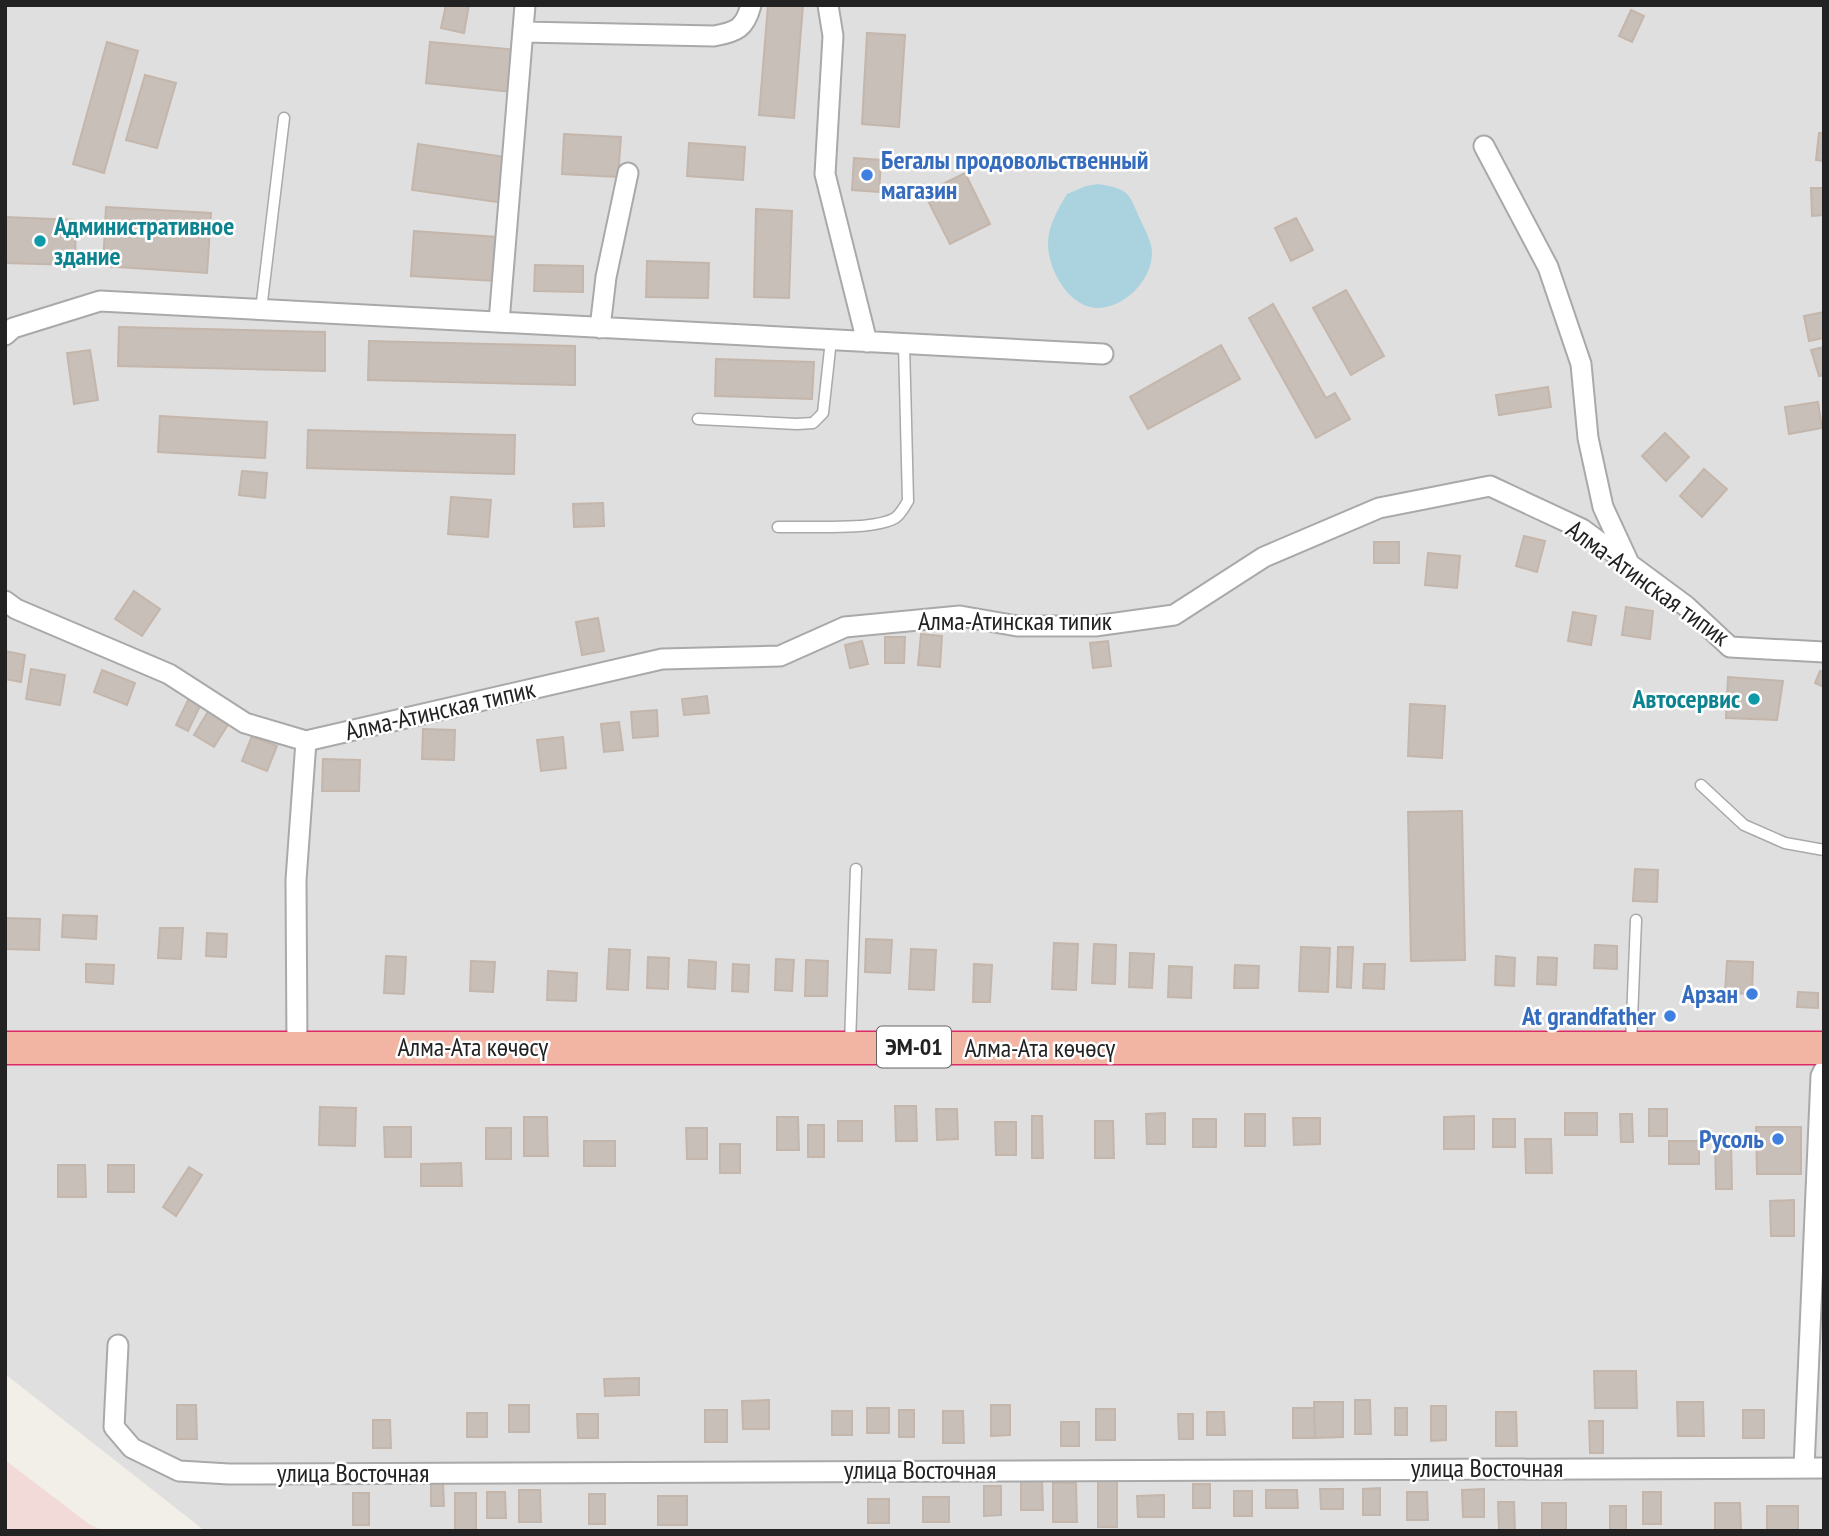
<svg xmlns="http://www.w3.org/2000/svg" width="1829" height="1536" viewBox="0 0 1829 1536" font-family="'PT Sans Narrow',sans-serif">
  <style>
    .residential { fill: #e0dfdf }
    .commercial { fill: #f2dad9 }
    .water { fill: #aad3df }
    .building { fill: #c7bfb8; stroke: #c4b6ab; stroke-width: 2 }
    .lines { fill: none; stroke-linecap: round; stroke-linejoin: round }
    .service-casing { stroke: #a9a9a9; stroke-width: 13 }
    .minor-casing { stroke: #a9a9a9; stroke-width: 23 }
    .trunk-casing { stroke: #dc2a67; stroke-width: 35 }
    .service { stroke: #fff; stroke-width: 10 }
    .minor { stroke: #fff; stroke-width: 19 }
    .trunk { stroke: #f2b4a3; stroke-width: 32 }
    .shop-dot { fill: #3f7fe0; stroke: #fff; stroke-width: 2.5 }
    .culture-dot { fill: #0f9aa8; stroke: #fff; stroke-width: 2.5 }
    .labels { text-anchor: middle; stroke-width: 5; stroke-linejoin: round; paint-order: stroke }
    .shield { fill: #fff; stroke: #646464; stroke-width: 2 }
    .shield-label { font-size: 24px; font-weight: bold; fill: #222 }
    .shop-label { font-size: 26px; font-weight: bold; fill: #366cbe; stroke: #fff; text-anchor: end }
    .culture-label { font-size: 26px; font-weight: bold; fill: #0d838f; stroke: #fff; text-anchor: start }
    .street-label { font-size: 26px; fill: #222; stroke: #fff }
  </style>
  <rect width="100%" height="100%" fill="#f2efe9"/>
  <path class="residential" d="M5,5H1824V1531H205L5,1374Z"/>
  <path class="commercial" d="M5,1460L89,1524L104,1531H5Z"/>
  <path class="water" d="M1098,184C1132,189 1128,194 1142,223C1146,232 1152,243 1152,253C1152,281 1123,309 1096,308C1068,306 1048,269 1048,244C1048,226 1058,209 1067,194L1086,186Z"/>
  <path class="building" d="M446,5H469L464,33L441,28Z
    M768,5H803L794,118L759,115Z
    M1631,10L1644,16L1632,42L1619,36Z
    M867,33L905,35L899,127L862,124Z
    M107,42L138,51L104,173L73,164Z
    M430,42L517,50L513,92L426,83Z
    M145,75L176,83L157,148L126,140Z
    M1819,133H1824V161L1816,160Z
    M564,134L621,137L618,177L562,174Z
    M689,143L745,147L743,180L687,176Z
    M418,144L512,158L505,203L412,190Z
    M854,158L881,160L879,192L852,190Z
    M965,173L990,224L950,244L924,193Z
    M1811,188H1824V215L1812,216Z
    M106,207L211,213L207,273L103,266Z
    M756,209L792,211L789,298L754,297Z
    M5,217L76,220L75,265L5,263Z
    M1296,218L1313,250L1291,261L1275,228Z
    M414,231L498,237L495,281L411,276Z
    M647,261L709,263L708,298L646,297Z
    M535,265L583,266V292L534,291Z
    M1346,290L1384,356L1351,375L1313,308Z
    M1273,304L1326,398L1335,393L1350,419L1316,438L1249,318Z
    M1824,312V338L1809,341L1804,316Z
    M119,327L325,332V371L118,366Z
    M369,341L575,346V385L368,380Z
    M1221,345L1240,379L1148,429L1130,397Z
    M1824,347V375L1819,376L1811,350Z
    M90,350L98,400L74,404L67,353Z
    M716,359L814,362L812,399L715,396Z
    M1548,387L1551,407L1499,415L1496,395Z
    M1818,402L1822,428L1789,434L1785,407Z
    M160,416L267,422L265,458L158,452Z
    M308,430L515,435L514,474L307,468Z
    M1665,433L1689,457L1666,481L1642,456Z
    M1704,469L1727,489L1702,517L1680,496Z
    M242,471L267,473L265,498L239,495Z
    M451,497L491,500L488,537L448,534Z
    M603,503L604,526L574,527L573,504Z
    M1524,536L1545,541L1537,572L1516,566Z
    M1374,542H1399V563H1374Z
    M1428,553L1460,556L1457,588L1425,585Z
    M134,591L160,609L142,636L115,619Z
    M1626,607L1653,611L1650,639L1622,635Z
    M1573,612L1596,616L1591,645L1568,641Z
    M598,618L604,651L582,655L576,622Z
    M921,634L942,636L940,667L918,665Z
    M885,637H905L904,663H885Z
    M862,641L868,664L850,668L845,645Z
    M1108,641L1111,666L1093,668L1090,643Z
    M5,651L25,655L21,682L5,679Z
    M31,669L65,675L60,705L26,699Z
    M102,670L135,683L127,705L94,692Z
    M1820,671L1824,672V687L1815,683Z
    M1728,677L1783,681L1777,720L1726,718Z
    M707,696L709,713L684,715L682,699Z
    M189,698L201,704L188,731L176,725Z
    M1410,704L1445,706L1442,758L1408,756Z
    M209,710L229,723L214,747L194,735Z
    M657,710L658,736L633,738L631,712Z
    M619,722L623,750L604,752L601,724Z
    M423,729L455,730L454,760L422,759Z
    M252,736L277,746L267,771L242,761Z
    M563,737L566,768L541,771L537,740Z
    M323,759L360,760L359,791H322Z
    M1462,811L1465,960L1411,961L1408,812Z
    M1635,869L1658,870L1657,902L1633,901Z
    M63,915L97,916L96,939L62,937Z
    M5,918L40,919L39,950L5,949Z
    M160,928H183L181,959L158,958Z
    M207,933L227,934L226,957L206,956Z
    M866,939L892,940L890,973L865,972Z
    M1054,943L1078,944L1076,990L1052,989Z
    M1094,944L1116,945L1115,984L1092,983Z
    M1595,945L1617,946V969L1594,968Z
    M1301,947L1330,948L1328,992L1299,991Z
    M1338,947H1353L1351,988L1337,987Z
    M609,949L630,950L628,990L607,989Z
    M911,949L936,950L934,990L909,989Z
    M1130,953L1154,954L1152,988L1129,987Z
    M386,956L406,957L404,994L384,993Z
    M1496,956L1515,958L1514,986L1495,985Z
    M648,957L669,958L668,989L647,988Z
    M1538,957L1557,958L1556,985L1537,984Z
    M776,959L794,960L792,991L775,990Z
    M689,960L716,962L715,989L688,987Z
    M806,960L828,961L827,996H805Z
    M471,961L495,962L493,992L470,991Z
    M1727,961L1753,962L1752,994L1725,993Z
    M86,964L114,965L113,984L86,982Z
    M733,964L749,965L748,992L732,991Z
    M974,964L992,965L990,1002H973Z
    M1364,964H1385L1384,989L1363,988Z
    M1235,965L1259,966L1258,988H1234Z
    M1169,966L1192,967L1191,998L1168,997Z
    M548,971L577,973L576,1001L547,1000Z
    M1798,992L1818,993V1008L1797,1007Z
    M895,1106H916L917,1141H896Z
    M320,1107L356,1108L355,1146L319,1145Z
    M936,1109H957L958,1139L937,1140Z
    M1649,1109H1667V1136H1649Z
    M1165,1113V1144H1147L1146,1114Z
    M1565,1113H1597V1135H1565Z
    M1245,1114H1265V1146H1245Z
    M1620,1114H1632L1633,1142H1621Z
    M1032,1116H1042L1043,1158H1032Z
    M1474,1116V1149H1444V1117Z
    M524,1117H547L548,1156H524Z
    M777,1117H798L799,1150H777Z
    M1293,1118H1320V1144L1294,1145Z
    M1193,1119H1216V1147H1193Z
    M1493,1119H1515V1147H1493Z
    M838,1121H862V1141H838Z
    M1095,1121H1113L1114,1158H1095Z
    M995,1122H1016V1155H996Z
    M808,1125H824V1157H808Z
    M384,1127H411V1157H385Z
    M1756,1127H1801V1174H1757Z
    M486,1128H511V1159H486Z
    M686,1128H707V1159H687Z
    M1731,1138L1732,1189H1716L1715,1139Z
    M1525,1139H1551L1552,1173H1526Z
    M584,1141H615V1166H584Z
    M1669,1141H1699V1164H1669Z
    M720,1144H740V1173H720Z
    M461,1163L462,1186H421V1164Z
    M58,1165H85L86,1197H58Z
    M108,1165H134V1192H108Z
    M189,1167L202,1175L176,1216L163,1207Z
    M1794,1200V1236H1771L1770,1201Z
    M1594,1371H1636L1637,1408H1595Z
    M639,1378V1395L605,1396L604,1379Z
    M769,1400V1429H743L742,1401Z
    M1355,1400H1370L1371,1434H1355Z
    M1314,1402H1343V1437L1315,1438Z
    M1677,1402H1703L1704,1436H1678Z
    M177,1405H196L197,1439H177Z
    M509,1405H529V1432H509Z
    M991,1405H1010V1435L991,1436Z
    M1431,1406H1446V1440L1431,1441Z
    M867,1408H889V1433H867Z
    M1293,1408H1314L1315,1438H1293Z
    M1395,1408H1407V1435H1395Z
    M1096,1409H1115V1440H1096Z
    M705,1410H727V1442H705Z
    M899,1410H914V1437H899Z
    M1743,1410H1764V1438H1743Z
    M832,1411H852V1435H832Z
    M943,1411H963L964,1443H943Z
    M1207,1412H1224L1225,1435H1207Z
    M1496,1412H1516L1517,1446H1496Z
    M467,1413H487V1437H467Z
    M577,1414H598V1438H578Z
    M1178,1414H1193V1439H1179Z
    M373,1420H390L391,1448H373Z
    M1589,1421H1603V1453H1590Z
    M1061,1422H1079V1446H1061Z
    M1021,1481H1042L1043,1510H1021Z
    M1098,1481H1117V1527H1098Z
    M431,1483H443L444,1506H431Z
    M1053,1483H1076L1077,1522H1053Z
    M1193,1484H1210V1508H1193Z
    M984,1486H1001V1515L984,1516Z
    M1380,1488V1515H1363V1489Z
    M1320,1489H1343V1509H1321Z
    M1484,1489V1517H1463L1462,1490Z
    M519,1490H540L541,1522H519Z
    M1266,1490H1297L1298,1508H1266Z
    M1234,1491H1252V1516H1234Z
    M487,1492H505L506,1518H487Z
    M1407,1492H1427L1428,1520H1407Z
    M1643,1492H1661V1524H1643Z
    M353,1493H369V1525H353Z
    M455,1493H476V1530H455Z
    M589,1494H605V1524H589Z
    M1164,1495V1517H1138L1137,1496Z
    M658,1496H687V1525H658Z
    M923,1497H949V1522H923Z
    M868,1499H889V1523H868Z
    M1498,1502H1514L1515,1531H1499Z
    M1542,1503H1566V1531H1542Z
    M1715,1503H1740L1741,1531H1715Z
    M1610,1506H1626V1531H1610Z
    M1767,1506H1798V1531H1767Z"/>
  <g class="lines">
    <defs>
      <path id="service" d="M261,310L284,118
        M698,419L797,424L813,423L823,413L831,340
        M778,527C806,526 873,531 895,518C901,514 904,507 908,501L904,344
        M1701,785L1744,825L1785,843L1824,850
        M850,1044L856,869
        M1631,1045L1636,920"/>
      <path id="minor" d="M828,5L833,36L825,174L867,342
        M523,32L714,36C737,32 745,28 751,5
        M1484,146L1548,267L1581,364L1588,438L1603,507L1628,561
        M499,322L525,5
        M600,328L606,277L628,173
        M5,335L13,328L100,301L1103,354
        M5,601L16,609L169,674L245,723L306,741L662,659L780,656L845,627L960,616L1017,626H1095L1174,615L1264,557L1379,508L1490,486L1582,529L1686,606L1730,647L1824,652
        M297,1047L296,880L306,741
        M118,1345L114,1427L132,1448L179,1471L229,1474L1824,1468
        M1804,1468L1821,1076L1824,1070"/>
      <path id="trunk" d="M5,1048H1824"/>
    </defs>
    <use href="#service" class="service-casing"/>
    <use href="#minor" class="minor-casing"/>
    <use href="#trunk" class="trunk-casing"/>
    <use href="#service" class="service"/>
    <use href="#minor" class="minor"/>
    <use href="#trunk" class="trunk"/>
  </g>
  <g class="shop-dot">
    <circle cx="867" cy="175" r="7"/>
    <circle cx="1752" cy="994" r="7"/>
    <circle cx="1670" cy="1016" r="7"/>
    <circle cx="1778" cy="1139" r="7"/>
  </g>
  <g class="culture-dot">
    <circle cx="40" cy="241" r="7"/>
    <circle cx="1754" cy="699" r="7"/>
  </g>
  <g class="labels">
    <rect class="shield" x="877" y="1026.5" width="74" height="41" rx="5"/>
    <g class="shield-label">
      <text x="914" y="1055">ЭМ-01</text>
    </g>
    <g class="shop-label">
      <text x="881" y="169" text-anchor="start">Бегалы продовольственный<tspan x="881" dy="30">магазин</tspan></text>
      <text x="1738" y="1003">Арзан</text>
      <text x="1656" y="1025">At grandfather</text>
      <text x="1764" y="1148">Русоль</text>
    </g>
    <g class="culture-label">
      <text x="54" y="235">Административное<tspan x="54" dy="30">здание</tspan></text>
      <text x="1740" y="708" text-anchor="end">Автосервис</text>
    </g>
    <g class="street-label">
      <text transform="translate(1648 583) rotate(36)" y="9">Алма-Атинская типик</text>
      <text x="1015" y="630">Алма-Атинская типик</text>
      <text transform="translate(440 710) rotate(-13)" y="9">Алма-Атинская типик</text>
      <text x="473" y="1056">Алма-Ата көчөсү</text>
      <text x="1040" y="1057">Алма-Ата көчөсү</text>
      <text x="1487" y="1477">улица Восточная</text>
      <text x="920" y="1479">улица Восточная</text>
      <text x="353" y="1482">улица Восточная</text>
    </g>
  </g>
  <rect width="1829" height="1536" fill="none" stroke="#222222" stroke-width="14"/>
</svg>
